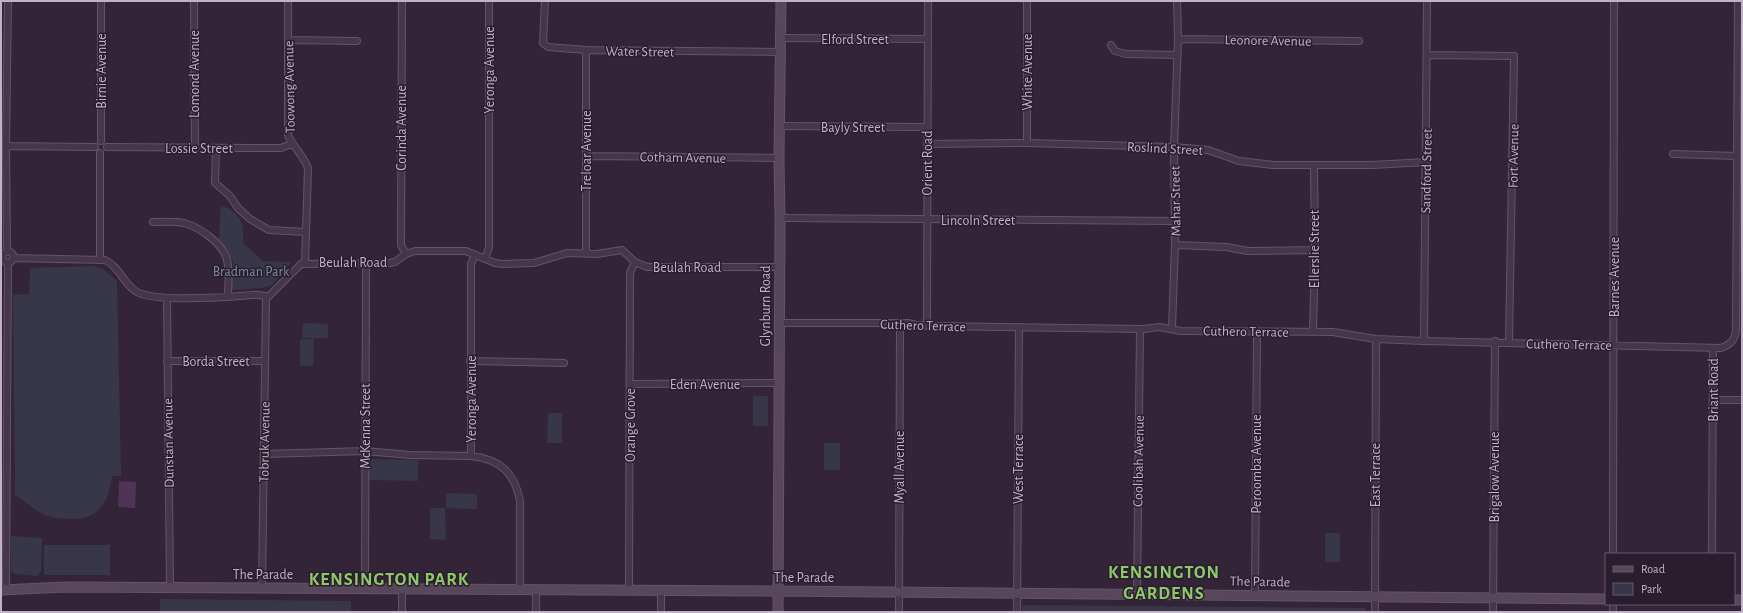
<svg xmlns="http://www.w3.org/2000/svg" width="1743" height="613" viewBox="0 0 1743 613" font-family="'Alegreya Sans',sans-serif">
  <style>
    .green { fill: #373749 }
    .water { fill: #503458 }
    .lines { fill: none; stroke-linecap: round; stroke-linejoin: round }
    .street-casing { stroke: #635567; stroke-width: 8 }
    .secondary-casing { stroke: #635567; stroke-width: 11 }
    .street { stroke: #453749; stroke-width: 6 }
    .secondary { stroke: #58465b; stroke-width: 9 }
    .labels { text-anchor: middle; stroke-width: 3; stroke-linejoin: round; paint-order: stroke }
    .street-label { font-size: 14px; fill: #c1b2c5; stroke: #2a1d2e }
    .park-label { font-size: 14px; fill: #7a8e9f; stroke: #2a1d2e }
    .district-label { font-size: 18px; font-weight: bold; letter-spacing: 1px; fill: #8cca68; stroke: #2a1d2e }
  </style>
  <rect width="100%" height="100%" fill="#342438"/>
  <path class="green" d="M221,206C228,205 242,219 243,226C244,232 243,238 243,243L263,261L292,262C285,269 278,280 270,286C266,288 237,290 231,290V281L233,279L231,269L233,267V261L231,259L228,250L219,239Z
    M95,266L103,269L117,281L121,476H112C109,504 97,521 67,519C59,518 50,518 43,514C33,509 25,501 15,495L13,295L29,294L30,268Z
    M303,323L328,324V338H302Z
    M300,339H314L313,366H300Z
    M753,396H768V426H753Z
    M548,413H562V443H547Z
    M824,443H840V470H824Z
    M369,459L418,460V481L369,480Z
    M446,493L477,494V509L446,508Z
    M430,508H445L446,540L430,539Z
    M1325,533H1340V562H1325Z
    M11,536L42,538L41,571L38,576L15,574L11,571Z
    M44,545H110V575H44Z
    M160,599L351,601V612H160Z
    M1022,605L1366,608V612H1022Z"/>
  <path class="water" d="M119,481L136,482L135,508L118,507Z"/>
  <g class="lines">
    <defs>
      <path id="street" d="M101,1V141
        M194,1L195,148
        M288,1V135C293,147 303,155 308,168L305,263
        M402,1L401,245L406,254
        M545,1L543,43L548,47L586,50L781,52
        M781,38L928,39
        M1178,39L1359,41
        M288,40L357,41
        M1111,45L1115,51L1126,54L1178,55
        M1427,55L1514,56L1509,343
        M779,126L927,127
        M1027,143V1
        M927,144L1027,143L1174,147L1208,150L1239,161L1273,165H1372L1426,162
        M6,146L95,147
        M107,147L271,148H281L291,144
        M216,148L215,183L230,196L238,208L250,219L269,230L306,232
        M100,153V260
        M1673,154L1737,156
        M586,156L779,158
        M780,218L1175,221
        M153,222C163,222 174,221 184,223C199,227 224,244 227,260C230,272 228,285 228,297
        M1175,245L1226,247L1248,251L1315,250
        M2.5 257a5.5 5.5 0 1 1 11 0a5.5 5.5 0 1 1-11 0Z
        M7,252L6,146L8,1
        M586,252V50
        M475,255L471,264V456C500,459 515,473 520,501V589
        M13,258L105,260C120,267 124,285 137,292C157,303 229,297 254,295C259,294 264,297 269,296L301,264L390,263L395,262L406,254L415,251H466L495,263L503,264L534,263L567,253L597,254L622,250L635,262L647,267H779
        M485,259L489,247V1
        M167,298L170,588
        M779,323H908L916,325L937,326L1144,329L1159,327L1181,331L1333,332L1376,339L1424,341L1721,348C1731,344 1734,341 1736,331L1738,1
        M927,326L928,1
        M1172,328L1175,245L1174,147L1178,39L1177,1
        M1313,332L1315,250L1314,166
        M1424,341L1427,1
        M167,361H265
        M470,361L564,363
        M630,384L779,383
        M1714,400H1742
        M264,454L365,451L410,455L471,456
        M1613,554L1614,1
        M1712,554L1713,348
        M262,588L266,296
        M365,588L366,263
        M402,588V612
        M6,589L8,263
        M629,590L630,273L635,262
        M661,590V612
        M1137,594L1140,329
        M1255,595L1257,332
        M536,612V589
        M899,612L900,323
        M1017,612L1019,327
        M1375,612L1376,339
        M1493,612L1495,341
        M1613,612V604"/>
      <path id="secondary" d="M1,590L65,587L778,591L1606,599
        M1734,600H1742
        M778,612L780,218L779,158L781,1"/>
    </defs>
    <use href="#street" class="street-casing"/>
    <use href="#secondary" class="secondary-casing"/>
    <use href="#street" class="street"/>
    <use href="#secondary" class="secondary"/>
  </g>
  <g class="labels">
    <g class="street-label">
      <text x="855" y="44">Elford Street</text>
      <text transform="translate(1268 40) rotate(1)" y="5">Leonore Avenue</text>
      <text transform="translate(640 51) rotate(1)" y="5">Water Street</text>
      <text transform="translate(489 70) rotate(-90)" y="5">Yeronga Avenue</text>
      <text transform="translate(101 71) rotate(-90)" y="5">Birnie Avenue</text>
      <text transform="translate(1027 72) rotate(-90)" y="5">White Avenue</text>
      <text transform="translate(194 74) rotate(-90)" y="5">Lomond Avenue</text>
      <text transform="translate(289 87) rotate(-91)" y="5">Toowong Avenue</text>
      <text x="853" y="132">Bayly Street</text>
      <text transform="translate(401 128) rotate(-90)" y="5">Corinda Avenue</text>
      <text x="199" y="153">Lossie Street</text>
      <text transform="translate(1165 148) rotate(3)" y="5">Roslind Street</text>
      <text transform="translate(586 151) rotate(-90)" y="5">Treloar Avenue</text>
      <text transform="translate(1513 156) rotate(-89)" y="5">Fort Avenue</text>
      <text transform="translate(683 157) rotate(1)" y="5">Cotham Avenue</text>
      <text transform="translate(927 163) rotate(-90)" y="5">Orient Road</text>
      <text transform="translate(1426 171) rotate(-89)" y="5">Sandford Street</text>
      <text transform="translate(1175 201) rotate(-91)" y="5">Mahar Street</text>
      <text x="978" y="225">Lincoln Street</text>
      <text transform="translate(1314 249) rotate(-90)" y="5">Ellerslie Street</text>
      <text x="353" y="267">Beulah Road</text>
      <text x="687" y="272">Beulah Road</text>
      <text transform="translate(1614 277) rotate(-90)" y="5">Barnes Avenue</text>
      <text transform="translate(765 306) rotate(-90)" y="5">Glynburn Road</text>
      <text transform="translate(923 325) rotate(2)" y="5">Cuthero Terrace</text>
      <text transform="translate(1246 331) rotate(1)" y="5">Cuthero Terrace</text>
      <text transform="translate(1569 344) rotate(1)" y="5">Cuthero Terrace</text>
      <text x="216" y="366">Borda Street</text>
      <text x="705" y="389">Eden Avenue</text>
      <text transform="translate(1713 390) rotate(-90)" y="5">Briant Road</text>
      <text transform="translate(471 399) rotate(-90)" y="5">Yeronga Avenue</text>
      <text transform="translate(630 425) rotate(-90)" y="5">Orange Grove</text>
      <text transform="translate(365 426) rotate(-90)" y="5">McKenna Street</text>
      <text transform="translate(264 442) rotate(-89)" y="5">Tobruk Avenue</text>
      <text transform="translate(168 443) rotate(-91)" y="5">Dunstan Avenue</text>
      <text transform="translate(1138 461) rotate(-89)" y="5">Coolibah Avenue</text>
      <text transform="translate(1256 464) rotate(-90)" y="5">Peroomba Avenue</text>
      <text transform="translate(899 467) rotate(-90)" y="5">Myall Avenue</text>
      <text transform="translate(1018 469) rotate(-90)" y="5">West Terrace</text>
      <text transform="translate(1375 475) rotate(-90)" y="5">East Terrace</text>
      <text transform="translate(1494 477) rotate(-90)" y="5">Brigalow Avenue</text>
      <text x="263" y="579">The Parade</text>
      <text x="804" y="582">The Parade</text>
      <text transform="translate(1260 581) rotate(1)" y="5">The Parade</text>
    </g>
    <g class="park-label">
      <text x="251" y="276">Bradman Park</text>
    </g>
    <g class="district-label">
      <text x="1164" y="578">KENSINGTON<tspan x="1164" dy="21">GARDENS</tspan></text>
      <text x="389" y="585">KENSINGTON PARK</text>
    </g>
  </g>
  <rect width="1743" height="613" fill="none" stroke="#c1b2c5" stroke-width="4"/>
  <rect x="1605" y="553" width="130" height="52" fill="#2a1d2e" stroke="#66596a"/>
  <rect x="1613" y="566" width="20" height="6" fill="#58465b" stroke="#66596a"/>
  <text x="1641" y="573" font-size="12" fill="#c1b2c5">Road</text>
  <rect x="1613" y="583" width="20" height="12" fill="#373749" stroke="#66596a"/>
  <text x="1641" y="593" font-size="12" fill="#c1b2c5">Park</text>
</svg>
